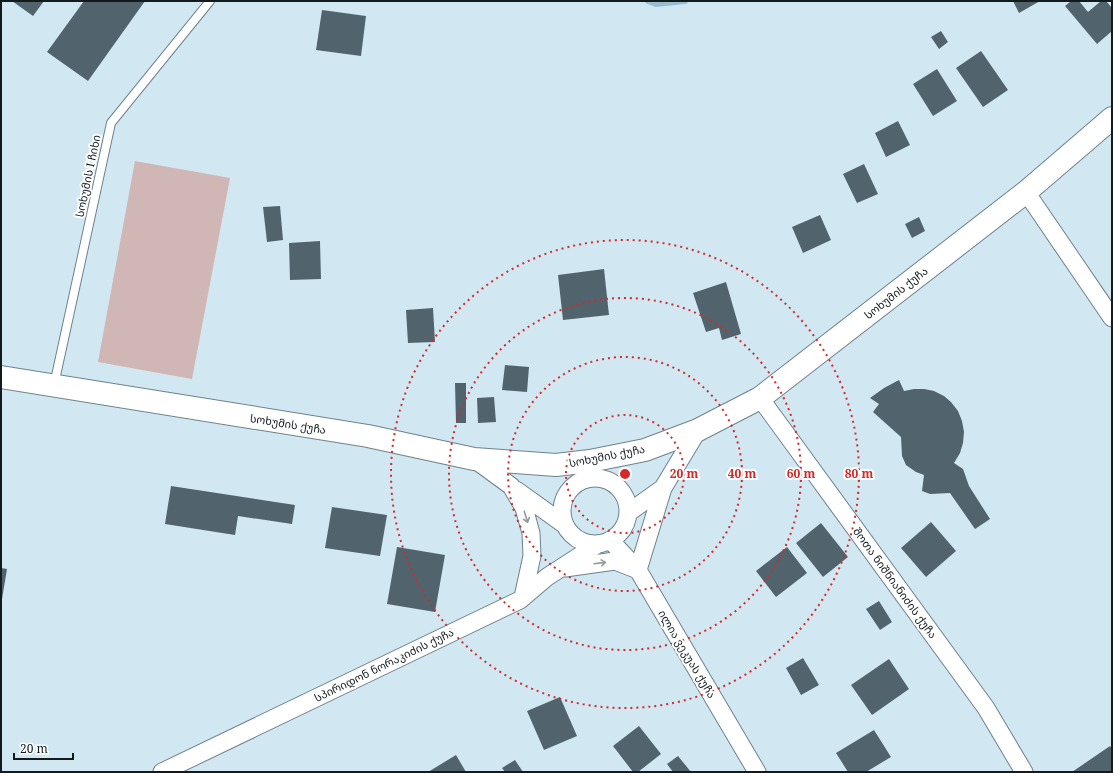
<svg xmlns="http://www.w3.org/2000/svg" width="1113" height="773" viewBox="0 0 1113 773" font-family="'Noto Serif','Noto Sans Georgian',serif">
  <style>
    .pitch { fill: #d1b6b6 }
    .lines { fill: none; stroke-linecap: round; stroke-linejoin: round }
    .stream { stroke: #9bbdcf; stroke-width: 6 }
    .building { fill: #51646e }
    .lane-casing { stroke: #6e828c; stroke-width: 10 }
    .street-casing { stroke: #6e828c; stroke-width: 19 }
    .highway-casing { stroke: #6e828c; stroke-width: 24 }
    .lane { stroke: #fff; stroke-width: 8 }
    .street { stroke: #fff; stroke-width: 17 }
    .highway { stroke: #fff; stroke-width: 22 }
    .oneway { stroke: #94989a }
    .ring { fill: none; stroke: #d62828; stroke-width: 2; stroke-dasharray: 2 4 }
    .labels { text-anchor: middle; stroke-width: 4; stroke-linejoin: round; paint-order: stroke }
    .street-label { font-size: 11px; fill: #121a1e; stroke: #fff }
    .centre { fill: #d62828; stroke: #fff; stroke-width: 2 }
    .ring-label { font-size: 12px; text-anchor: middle; font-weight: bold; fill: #d62828; stroke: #fff; stroke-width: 4; stroke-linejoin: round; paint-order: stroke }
  </style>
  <rect width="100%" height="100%" fill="#d1e8f3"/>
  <path class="pitch" d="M135,161L230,178L192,379L98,362Z"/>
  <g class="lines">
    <path class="stream" d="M648,1L656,4L685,1"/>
  </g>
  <path class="building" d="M12,1H44L33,16Z
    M84,1H145L88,81L47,52Z
    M1013,1H1040L1019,13Z
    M1071,1H1079L1088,12L1101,1H1106L1112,8V31L1097,44L1065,6Z
    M322,10L366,16L361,56L316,50Z
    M941,31L948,42L939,49L931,37Z
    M981,51L1008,90L983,107L956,68Z
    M937,69L957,101L933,116L913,84Z
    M898,121L910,145L886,157L875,133Z
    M864,164L878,194L857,203L843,174Z
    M280,206L283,240L267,242L263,207Z
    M820,215L831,240L803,253L792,227Z
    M919,217L925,231L912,238L905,224Z
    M320,241L321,279L290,280L289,243Z
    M604,269L609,315L563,320L558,275Z
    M726,282L741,334L722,340L719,328L706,332L693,293Z
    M433,308L435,342L408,343L406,310Z
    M505,365L529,367L527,392L502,390Z
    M899,380L904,391L914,389H924L934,391L944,396L951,402L958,411L962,421L964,432L963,443L960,453L954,463L963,469L969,486L990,519L975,529L950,493L930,494L922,491L924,475L916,472L906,465L902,456L901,437L873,412L879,404L870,398L884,388Z
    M455,383H466V423H456Z
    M494,397L496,422L478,423L477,398Z
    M171,486L295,505L292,524L238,516L235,535L165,524Z
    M332,507L387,515L380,556L325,548Z
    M931,522L956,551L926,577L901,548Z
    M821,523L848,557L823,577L796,543Z
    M397,547L445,555L435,612L387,604Z
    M787,547L807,573L776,597L756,571Z
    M1,568L7,569L2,599H1Z
    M879,601L892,622L880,630L866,609Z
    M803,658L819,685L801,695L786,668Z
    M889,659L909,689L872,715L851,685Z
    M560,697L577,736L544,750L527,711Z
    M639,726L661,754L638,772H633L613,746Z
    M874,730L891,757L866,772H848L836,753Z
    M1110,746L1112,749V772H1072Z
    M456,755L466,772H428Z
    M678,756L691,772H673L667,764Z
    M515,760L523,772H505L502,768Z"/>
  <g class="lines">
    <defs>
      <path id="lane" d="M54,385L111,123L210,1"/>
      <path id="street" d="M1026,192L1112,318
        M760,398L986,708L1024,772
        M474,459L511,486L524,508L531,533L532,556L523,597
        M562 511a33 33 0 1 1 66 0a33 33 0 1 1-66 0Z
        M516,490L565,525
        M628,513L663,488
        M610,540L638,570L757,772
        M565,568L615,561L638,570L663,488L698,430
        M162,772L520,600L547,577L598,544"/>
      <path id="highway" d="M1,377L368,436L474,459L556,465L590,461L645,450L698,430L760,398L1026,192L1112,118"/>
    </defs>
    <use href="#lane" class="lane-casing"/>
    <use href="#street" class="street-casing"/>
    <use href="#highway" class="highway-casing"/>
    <use href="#lane" class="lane"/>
    <use href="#street" class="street"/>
    <use href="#highway" class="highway"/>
  </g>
  <defs><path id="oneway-shaft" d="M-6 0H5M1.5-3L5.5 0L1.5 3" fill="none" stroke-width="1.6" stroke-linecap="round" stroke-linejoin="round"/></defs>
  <g class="oneway">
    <use href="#oneway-shaft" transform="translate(526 517) rotate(73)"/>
    <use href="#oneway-shaft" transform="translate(600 563) rotate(-7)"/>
  </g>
  <g class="ring">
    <circle cx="625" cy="474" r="59"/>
    <circle cx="625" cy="474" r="117"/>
    <circle cx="625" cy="474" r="176"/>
    <circle cx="625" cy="474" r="234"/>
  </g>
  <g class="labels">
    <g class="street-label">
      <text transform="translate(88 176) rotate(-78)" y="4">სოხუმის I ჩიხი</text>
      <text transform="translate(896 293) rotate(-38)" y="4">სოხუმის ქუჩა</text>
      <text transform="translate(288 424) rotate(9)" y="4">სოხუმის ქუჩა</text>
      <text transform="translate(607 456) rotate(-11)" y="4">სოხუმის ქუჩა</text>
      <text transform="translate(895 583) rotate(54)" y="4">შოთა ნიშნიანიძის ქუჩა</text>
      <text transform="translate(687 654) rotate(59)" y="4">ილია ვეკუას ქუჩა</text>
      <text transform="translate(384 665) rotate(-26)" y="4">სპირიდონ ნორაკიძის ქუჩა</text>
    </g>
  </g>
  <circle cx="625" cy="474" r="6" class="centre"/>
  <g class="ring-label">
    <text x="684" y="478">20 m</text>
    <text x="742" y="478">40 m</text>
    <text x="801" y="478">60 m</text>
    <text x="859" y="478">80 m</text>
  </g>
  <rect width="1113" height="773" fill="none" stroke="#121a1e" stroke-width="4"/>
  <path d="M14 753v6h59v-6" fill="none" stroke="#121a1e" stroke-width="2"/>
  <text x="20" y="753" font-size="12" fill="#121a1e" stroke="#ffffff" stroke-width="3" paint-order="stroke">20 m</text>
</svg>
